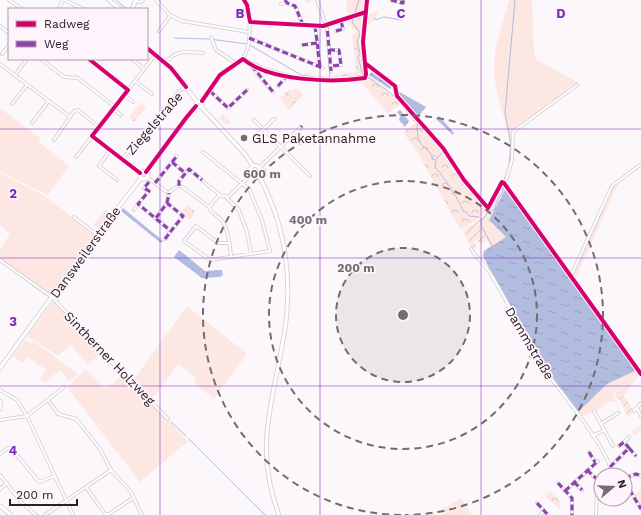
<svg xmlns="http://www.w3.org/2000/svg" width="641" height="515" viewBox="0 0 641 515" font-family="'Work Sans',sans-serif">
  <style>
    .grass { fill: #fde7e2 }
    .forest { fill: url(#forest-crowns) }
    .garden { fill: url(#garden-furrows) }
    .water { fill: url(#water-ripples) }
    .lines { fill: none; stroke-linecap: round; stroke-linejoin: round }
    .stream { stroke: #b2bcdf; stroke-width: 1 }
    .minor-casing { stroke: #d8d5d7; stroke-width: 4 }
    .tertiary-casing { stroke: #d8d5d7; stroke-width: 5 }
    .secondary-casing { stroke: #d8d5d7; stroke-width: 5 }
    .minor { stroke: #fffefe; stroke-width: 2 }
    .tertiary { stroke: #fffefe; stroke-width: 3 }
    .secondary { stroke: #fffefe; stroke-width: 3 }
    .quiet { stroke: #8e44ad; stroke-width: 3; stroke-dasharray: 6 3; stroke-linecap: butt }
    .cycleway-casing { stroke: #fff4fc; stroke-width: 6 }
    .cycleway { stroke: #d6006c; stroke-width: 4 }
    .grid { fill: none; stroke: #7b2cbf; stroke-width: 1; stroke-opacity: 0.55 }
    .ring { fill: none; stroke: #716d70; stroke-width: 2; stroke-dasharray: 7 5 }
    .poi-dot { fill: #716d70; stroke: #fff4fc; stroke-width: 1.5 }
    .labels { text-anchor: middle; stroke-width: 3.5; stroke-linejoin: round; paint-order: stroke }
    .street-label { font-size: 13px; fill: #262225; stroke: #fff4fc }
    .poi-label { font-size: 13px; fill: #262225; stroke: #fff4fc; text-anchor: start }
    .grid-label { font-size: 13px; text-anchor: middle; font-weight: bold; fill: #7b2cbf; stroke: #fff4fc; stroke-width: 3.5; stroke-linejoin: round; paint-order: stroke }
    .centre { fill: #716d70; stroke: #fff4fc; stroke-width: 2 }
    .ring-label { font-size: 12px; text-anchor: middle; font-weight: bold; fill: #716d70; stroke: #fff4fc; stroke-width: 3.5; stroke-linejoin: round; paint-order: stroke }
  </style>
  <defs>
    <pattern id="forest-crowns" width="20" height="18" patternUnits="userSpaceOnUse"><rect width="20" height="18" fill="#fde7e2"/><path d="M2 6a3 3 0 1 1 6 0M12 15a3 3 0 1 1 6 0" fill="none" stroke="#d9c6c2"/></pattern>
    <pattern id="garden-furrows" width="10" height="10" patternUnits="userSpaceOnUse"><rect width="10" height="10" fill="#fde7e2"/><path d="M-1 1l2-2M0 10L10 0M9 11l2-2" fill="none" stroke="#d9c6c2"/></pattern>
    <pattern id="water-ripples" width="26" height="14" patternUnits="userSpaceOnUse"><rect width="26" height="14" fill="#b2bcdf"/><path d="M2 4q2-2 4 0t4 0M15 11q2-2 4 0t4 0" fill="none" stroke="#99a1bf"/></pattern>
  </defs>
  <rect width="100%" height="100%" fill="#fcf7fb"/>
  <path class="grass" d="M346,0H366L365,10L348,17Z
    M509,0H532L534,54L537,60L579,83L510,132L512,159L505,182L503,181C522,134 492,107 494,63C494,48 505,16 509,0Z
    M379,10L376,19L365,27L366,16Z
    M365,14L363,47L365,74L364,77L334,80L332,72L334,78L363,74L359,33L351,27L347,20Z
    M0,108L41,139L39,142L69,166L48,195L0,172Z
    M0,173L45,196L95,235L51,295L0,259V249L10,234L0,225Z
    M620,180L575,280L572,276L613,185Z
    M502,184L506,188L489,220L503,232L522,259L639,372L613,394L624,419L615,401L603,404L604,407L580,417L491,271L483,253L490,245L479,223L494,201Z
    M106,209L110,213L98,229L93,225Z
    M54,300L101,353L88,365L71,345L58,356L27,336Z
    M187,306L246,353V355L214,399L194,383L197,378L178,364L151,401L132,382Z
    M25,340L31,344L33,341L78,374L69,381L60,370L45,383L40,379L46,370L28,357L23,363L13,356Z
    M103,355L188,441L140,482L67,387L86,369L106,389L122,376Z
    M627,419L632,431L641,426V430L635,435L641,440L633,434Z
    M189,439L266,515H265Z
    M641,488V507L633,496L640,491Z
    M461,498L472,515H444L441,510Z"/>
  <path class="forest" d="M358,32L364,74L334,78L333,75L356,72L352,34Z
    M366,69L368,75L401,102L442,148L458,173L487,209L482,216L462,229H460L418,153L403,132L415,123L400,104L388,113L360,81L366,78Z
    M305,73L331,78V79H321L302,75Z
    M296,88L302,93V96L290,109H288L280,98L290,89L292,91Z
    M141,102L146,107L134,122L129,117Z
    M223,114L231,122L227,125L219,118Z
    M187,205L196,212L190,220L181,213Z
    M639,372L640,374C632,382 627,394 618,401L615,394Z
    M550,491L560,501V510L545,496Z"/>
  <path class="garden" d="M481,218L480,225L488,240L480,245L476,239L474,241L477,247L472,249L463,231Z
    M624,396L634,411L628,417L620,399Z"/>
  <path class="water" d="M371,72L392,86L390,89L369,75Z
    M398,91L426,107L418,117L399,94Z
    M400,110L409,121L405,127L399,120L400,116L397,112Z
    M439,116L454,133L453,135L436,119Z
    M506,188L637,370L607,384L577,413L531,348L483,256L484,251L506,237L489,220Z
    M123,208L163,241L161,243L121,211Z
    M179,250L205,271L222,270L223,275L220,277L202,278L174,257Z"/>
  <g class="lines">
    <path class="stream" d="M116,0L127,9
      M359,0L352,22L360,33L357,42L360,53L358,57L363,75
      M384,17L402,20
      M374,18L376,20L383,17
      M366,22L368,21
      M326,29L330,80
      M175,38L209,39L248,44L303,76L330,80L365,75L388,91L401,102L417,122L418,139L421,144L432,155V159L436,160L435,168C441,171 462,205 463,211L466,212L469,216L479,217
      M436,159L444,151
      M509,166L511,144L505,113L515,0
      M602,210L613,187
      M481,219V225L492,246
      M482,220L489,211L494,210L498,199L503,192V184L507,173
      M588,242L602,212
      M0,261L2,263
      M4,264L17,273
      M18,274L26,280
      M573,275L587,244
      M28,282L48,296
      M53,300L62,310
      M63,311L101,354
      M103,356L138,391
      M139,392L160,413
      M162,415L167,420
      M171,422L186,436
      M189,439L197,447
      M198,448L230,480
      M231,481L265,515"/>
    <defs>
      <path id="minor" d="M9,0L22,9
        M64,0L84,9
        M156,0L170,15L182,21L249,32
        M285,0L287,3L295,6L303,25
        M308,0H309
        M317,0L327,28L331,71
        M391,0L403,3V0
        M136,1L141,2L143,0
        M281,4L287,3
        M59,9L63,0
        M250,22L323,26L366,12L367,0
        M0,26L9,33
        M315,26L318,49
        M159,31L170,16
        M336,31L343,29L341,21
        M211,37L216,50L237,64
        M249,38L323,68
        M302,45L317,43
        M329,50H339L341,65L331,66
        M318,51L320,67
        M2,54L9,45
        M41,59L64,77L78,78L115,107
        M89,59L128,90
        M132,59L144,69
        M243,59L265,69L292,77
        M166,63C175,49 188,52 203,53
        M0,64L70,117L74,111L78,110L99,127
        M253,65L252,68L273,92
        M99,66L102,59
        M15,75L27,59
        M135,81L152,94
        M577,85L513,132L512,160L506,181L504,183L641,374
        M278,86L287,76
        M210,91L228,108L247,90
        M124,95L133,102
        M202,101C209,92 214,83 220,75C226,68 235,66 241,60C253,49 251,13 244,0
        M12,104L27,85
        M114,110L121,115
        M254,120L310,176
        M32,123L48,102
        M92,136L140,173
        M254,138L274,119
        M54,140L70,117
        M110,150L99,166L117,180
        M203,152L249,189L262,220L270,251L210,260L184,241L196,226L218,243H229
        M76,157L155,55
        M122,160L138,140H142L179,91L186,87
        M172,162L185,173
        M259,168L301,127
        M147,177L168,193L178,186H181L209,207C211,214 218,215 222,221C229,230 230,246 231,257
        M149,182L144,188L149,191L138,204L171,231L183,216L167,203L156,218
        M204,182L220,195
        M155,183L177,156
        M179,186V181L189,169L202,180
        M227,198L239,210L247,232L251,254
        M167,203L169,193
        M209,207L219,195L228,197L252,174
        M134,210L138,204
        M74,217L97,235
        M165,239L171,231
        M471,249C476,258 485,264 490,273C510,304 523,338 544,369C560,391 607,447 611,471
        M0,260L53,298L116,367L168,419
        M571,276L612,186L641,164
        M0,390L17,400L27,416L73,515
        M49,401L58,414L76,419L82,426L100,449L111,470L131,492L142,515
        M637,408L641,416
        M594,411L613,446
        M634,411L641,403
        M0,420L27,416L64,387
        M602,423L618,413
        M592,436L605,430
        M624,442L629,437
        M619,446L624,442L629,448
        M589,452L595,462
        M0,454L8,448L12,449L39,482L55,476
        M610,467L629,448L636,456
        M587,470L601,483
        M611,471L620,475
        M0,475L21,502L36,515
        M609,475L611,471
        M625,478L636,474L641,476
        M574,482L582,490
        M625,482L641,509
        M558,483L572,498V515
        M86,487L105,514H109L133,498
        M0,489L7,483
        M565,491L598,461
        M537,503L548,515
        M45,515L111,470
        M540,515L544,511
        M596,515L597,491L601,486"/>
      <path id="tertiary" d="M0,506L11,515"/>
      <path id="secondary" d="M109,0L120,9
        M132,9L136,0
        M147,48L174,71L197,102
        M202,107L196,106L197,102L202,101V107L204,110L244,153L253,166
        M250.5 170a4.5 4.5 0 1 1 9 0a4.5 4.5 0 1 1-9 0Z
        M140 175a4 4 0 1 1 8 0a4 4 0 1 1-8 0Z
        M146,172L186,118L196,106
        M258,174C283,220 292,269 286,321C277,393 251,441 279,515
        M0,368L97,235L141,178
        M0,401V409"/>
    </defs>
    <use href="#minor" class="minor-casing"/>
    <use href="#tertiary" class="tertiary-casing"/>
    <use href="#secondary" class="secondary-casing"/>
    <use href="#minor" class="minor"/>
    <use href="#tertiary" class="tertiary"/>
    <use href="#secondary" class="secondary"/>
    <path class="quiet" d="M285,0L287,3L295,6L303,25
      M391,0L403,3V0
      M330,24L327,25L331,71
      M315,26L318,49
      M336,31L343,29L341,21
      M249,38L323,68
      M302,45L317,43
      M329,50H339L341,65L331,66
      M318,51L320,67
      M252,66L273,92
      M278,86L287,76
      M210,91L228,108L247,90
      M301,127L302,126
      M172,162L185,173
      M149,182L144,188L149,191L138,204L171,231L183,216L167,203L156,218
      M155,183L177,156
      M179,186V181L189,169L202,180
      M167,203L169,193
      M165,239L171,231
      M619,446L624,442L629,448
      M589,452L595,462
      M610,467L629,448L636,456
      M587,470L601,483
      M611,471L620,475
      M625,478L636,474L641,476
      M574,482L582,490
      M625,482L641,509
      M558,483L572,498V515
      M565,491L598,461
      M537,503L548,515"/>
    <defs>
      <path id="cycleway" d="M244,0L247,5L250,22L323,26L366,12
        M147,48L171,68L186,87
        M89,59L128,90L92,136L140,173
        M365,63L395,86L397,96L443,148L464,180L488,208L502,182L504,183L641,374
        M202,101L220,75L243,59C269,81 332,83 365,78L366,74L363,42L367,0
        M146,172L186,118L196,106"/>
    </defs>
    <use href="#cycleway" class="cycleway-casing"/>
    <use href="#cycleway" class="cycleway"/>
  </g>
  <path class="grid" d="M160,0V515M320,0V515M481,0V515M0,129H641M0,258H641M0,386H641"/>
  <circle cx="403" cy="315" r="67" fill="#716d70" fill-opacity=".12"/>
  <g class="ring">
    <circle cx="403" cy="315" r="67"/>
    <circle cx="403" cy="315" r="134"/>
    <path d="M401 515A200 200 0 1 1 405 515"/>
  </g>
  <circle class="poi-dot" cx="244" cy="138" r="4"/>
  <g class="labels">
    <g class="street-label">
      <text transform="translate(154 123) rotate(-49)" y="5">Ziegelstraße</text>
      <text transform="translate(85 252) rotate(-54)" y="5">Dansweilerstraße</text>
      <text transform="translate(530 343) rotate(59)" y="5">Dammstraße</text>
      <text transform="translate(110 358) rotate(46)" y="5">Sintherner Holzweg</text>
    </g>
    <g class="poi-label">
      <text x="252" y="143">GLS Paketannahme</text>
    </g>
  </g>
  <g class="grid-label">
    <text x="240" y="18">B</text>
    <text x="401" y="18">C</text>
    <text x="561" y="18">D</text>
    <text x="13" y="198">2</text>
    <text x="13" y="326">3</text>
    <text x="13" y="455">4</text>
  </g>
  <circle cx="403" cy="315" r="6" class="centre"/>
  <g class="ring-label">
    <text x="262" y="178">600 m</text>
    <text x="308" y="224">400 m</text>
    <text x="356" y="272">200 m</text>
  </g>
  <rect x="8" y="8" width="140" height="52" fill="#fff4fc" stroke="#a8a0a6"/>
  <rect x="16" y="21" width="20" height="6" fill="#d6006c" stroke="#a8a0a6"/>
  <text x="44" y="28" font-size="12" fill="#262225">Radweg</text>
  <rect x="16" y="41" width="20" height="6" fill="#8e44ad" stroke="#a8a0a6"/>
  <text x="44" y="48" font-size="12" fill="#262225">Weg</text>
  <g transform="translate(613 487) rotate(71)"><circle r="19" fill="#fff4fc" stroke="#a8a0a6"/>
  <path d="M0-3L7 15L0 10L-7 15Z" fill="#716d70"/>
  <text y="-6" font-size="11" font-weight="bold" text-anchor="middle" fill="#262225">N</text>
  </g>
  <path d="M10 499v6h67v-6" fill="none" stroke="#262225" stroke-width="2"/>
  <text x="16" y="499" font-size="12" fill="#262225" stroke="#fff4fc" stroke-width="3" paint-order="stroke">200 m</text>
</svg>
